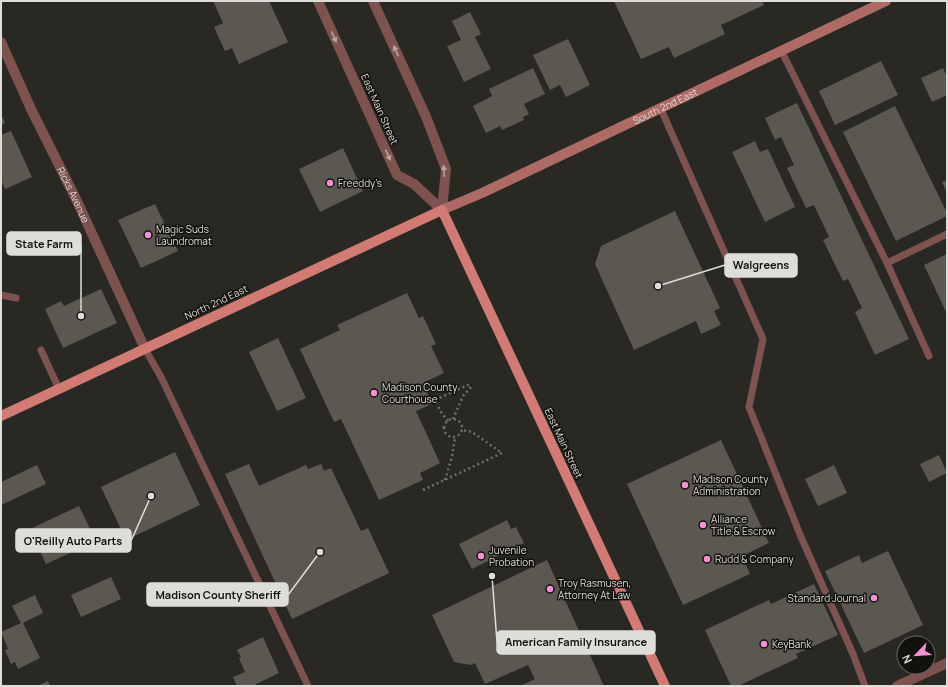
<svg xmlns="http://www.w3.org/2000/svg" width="948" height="687" viewBox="0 0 948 687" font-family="Manrope,sans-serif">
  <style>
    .building { fill: #5a5850 }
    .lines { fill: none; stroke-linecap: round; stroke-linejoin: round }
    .path { stroke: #716f6a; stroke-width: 2.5; stroke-dasharray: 2 3; stroke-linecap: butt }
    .service { stroke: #7e534f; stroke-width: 7 }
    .minor { stroke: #7e534f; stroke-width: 10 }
    .tertiary { stroke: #7e534f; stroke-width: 10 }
    .secondary { stroke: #ae6a64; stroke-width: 10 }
    .primary { stroke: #d27b74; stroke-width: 10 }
    .oneway { fill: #b8a6a1 }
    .poi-dot { fill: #f491d3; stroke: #12110e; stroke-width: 1.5 }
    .labels { text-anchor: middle; stroke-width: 3; stroke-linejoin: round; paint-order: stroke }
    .street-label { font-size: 10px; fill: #deddd8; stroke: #12110e }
    .poi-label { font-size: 10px; fill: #deddd8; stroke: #12110e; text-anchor: start }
    .leader { fill: none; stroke: #deddd8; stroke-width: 1.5 }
    .callout-dot { fill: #deddd8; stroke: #12110e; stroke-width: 1.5 }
    .callout { fill: #deddd8; stroke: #deddd8; stroke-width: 1.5 }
    .callout-label { font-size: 11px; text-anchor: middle; font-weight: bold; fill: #111 }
  </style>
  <rect width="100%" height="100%" fill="#2a2822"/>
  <path class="building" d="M213,1H269L288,42L239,64L232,48L225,51L214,27L223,23Z
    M614,1H762L764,5L721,25L725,34L674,58L669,47L641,59Z
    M470,12L481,34L475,37L491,69L464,82L447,46L461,40L452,21Z
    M568,39L590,85L566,97L560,85L550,90L533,55Z
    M881,61L898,95L835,125L819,91Z
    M533,68L545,94L524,104L529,114L523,117L524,120L502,130L500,126L486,133L473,106L492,96L489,89Z
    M943,68L947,77V95L932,102L921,78Z
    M797,103L909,339L875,355L855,312L862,308L848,279L843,281L823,240L829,237L814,205L806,208L787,168L794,165L781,137L775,140L765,118Z
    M895,106L947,213V216L896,241L843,132Z
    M1,114L5,123L1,125Z
    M11,131L32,177L5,189L1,180V135Z
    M755,141L760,152L768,149L795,207L765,222L732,152Z
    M343,148L363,191L320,212L299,169Z
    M947,180V193L942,182Z
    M155,204L178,251L141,268L118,220Z
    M675,211L720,308L714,311L721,325L701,334L696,321L634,350L595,264L601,246Z
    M947,254V314L924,265Z
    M101,289L117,323L63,348L45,309L61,301L64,306Z
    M407,293L419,318L423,316L436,344L431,346L444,373L423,383L432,404L416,411L440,463L420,473L423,480L379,500L341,419L334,422L300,349L340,330L337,325Z
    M278,338L306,398L277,411L249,352Z
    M721,440L769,543L742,556L750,574L683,605L627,484Z
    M175,452L200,505L126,540L101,487Z
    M939,455L947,473L929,482L920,464Z
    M249,464L259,486L306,465L308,469L321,464L324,471L331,468L361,531L368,528L389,573L292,619L225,474Z
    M37,465L46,484L1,505V482Z
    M834,465L847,493L818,506L805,479Z
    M79,506L96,541L46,564L30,529Z
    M507,520L511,529L516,527L524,543L472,569L459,544Z
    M888,551L923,625L864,653L825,571L859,555L862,563Z
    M547,560L604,686H520L535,679L528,665L485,684L475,663L471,665L454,662L432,615Z
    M111,577L121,599L81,617L71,595Z
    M814,584L838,635L796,654L798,658L738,686H731L705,630L769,600L771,604Z
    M35,595L43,613L23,623L40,658L18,669L15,662L11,664L5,650L8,649L1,632L21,623L12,606Z
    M263,637L279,673L256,684V686H237L233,677L245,672L239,658L241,657L237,650Z
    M48,681L50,686H37Z"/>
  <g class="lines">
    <path class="path" d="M444 428a9 9 0 1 1 18 0a9 9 0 1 1-18 0Z
      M453,419L463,396L471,387
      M448,421L441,412L435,400L470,384
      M445,480L452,457L455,438
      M423,490L502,453L472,432L463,430"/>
    <path class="service" d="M781,50L887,263
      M660,107L763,339L749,407L801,537L853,654L865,686
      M1,295L16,298
      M145,349L161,377L308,686
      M41,350L59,389
      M929,356L887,263L947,234"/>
    <g class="minor">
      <path id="s1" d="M1,42L31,109L77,201L145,349"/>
      <path d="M897,686L947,663"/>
    </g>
    <path class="tertiary" d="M318,1L397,175L414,184L442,210
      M373,1L427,119L446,169L442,210"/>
    <path class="secondary" id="s2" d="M442,210L482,193L886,1"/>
    <path class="primary" d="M1,416L442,210L665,686"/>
  </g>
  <defs><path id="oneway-solid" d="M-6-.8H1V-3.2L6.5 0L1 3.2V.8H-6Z"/></defs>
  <g class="oneway">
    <use href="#oneway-solid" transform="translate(334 37) rotate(66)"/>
    <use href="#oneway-solid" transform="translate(396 51) rotate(-115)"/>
    <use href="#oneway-solid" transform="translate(388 155) rotate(66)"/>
    <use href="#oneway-solid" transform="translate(444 171) rotate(-94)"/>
  </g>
  <g class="poi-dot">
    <circle cx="330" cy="183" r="4"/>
    <circle cx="148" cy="235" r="4"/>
    <circle cx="374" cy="393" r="4"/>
    <circle cx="685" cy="485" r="4"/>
    <circle cx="703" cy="525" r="4"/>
    <circle cx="481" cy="556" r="4"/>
    <circle cx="707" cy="559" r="4"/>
    <circle cx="550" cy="589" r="4"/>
    <circle cx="874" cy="598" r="4"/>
    <circle cx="764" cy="644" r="4"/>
  </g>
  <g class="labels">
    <g class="street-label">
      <text dy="4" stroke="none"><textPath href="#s2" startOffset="246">South 2nd East</textPath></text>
      <text transform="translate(380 109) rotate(66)" y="4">East Main Street</text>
      <text dy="4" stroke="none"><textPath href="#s1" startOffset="169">Ricks Avenue</textPath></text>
      <text transform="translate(216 302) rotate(-25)" y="4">North 2nd East</text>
      <text transform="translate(564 443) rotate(65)" y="4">East Main Street</text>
    </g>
    <g class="poi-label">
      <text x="338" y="187">Freeddy’s</text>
      <text x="156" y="233">Magic Suds<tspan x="156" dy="12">Laundromat</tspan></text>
      <text x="382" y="391">Madison County<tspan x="382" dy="12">Courthouse</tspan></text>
      <text x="693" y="483">Madison County<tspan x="693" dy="12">Administration</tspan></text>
      <text x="711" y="523">Alliance<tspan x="711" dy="12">Title &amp; Escrow</tspan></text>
      <text x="489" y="554">Juvenile<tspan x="489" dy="12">Probation</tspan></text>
      <text x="715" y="563">Rudd &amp; Company</text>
      <text x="558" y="587">Troy Rasmusen,<tspan x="558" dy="12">Attorney At Law</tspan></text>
      <text x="866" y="602" text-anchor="end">Standard Journal</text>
      <text x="772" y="648">KeyBank</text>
    </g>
  </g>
  <path class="leader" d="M81 316L81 244M658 286L725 265M151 496L131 541M320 552L288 595M492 576L497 642"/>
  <g class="callout-dot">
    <circle cx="81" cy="316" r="4"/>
    <circle cx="658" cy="286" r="4"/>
    <circle cx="151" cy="496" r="4"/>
    <circle cx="320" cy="552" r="4"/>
    <circle cx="492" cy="576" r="4"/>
  </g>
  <g class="callout">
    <rect x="7" y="232" width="74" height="23" rx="4"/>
    <rect x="725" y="254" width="72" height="23" rx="4"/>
    <rect x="16" y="529" width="115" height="23" rx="4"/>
    <rect x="147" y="583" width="141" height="23" rx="4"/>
    <rect x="497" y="631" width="158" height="23" rx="4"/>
  </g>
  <g class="callout-label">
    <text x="44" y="248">State Farm</text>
    <text x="761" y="269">Walgreens</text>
    <text x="73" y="545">O'Reilly Auto Parts</text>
    <text x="218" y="599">Madison County Sheriff</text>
    <text x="576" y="646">American Family Insurance</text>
  </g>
  <rect width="948" height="687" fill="none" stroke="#deddd8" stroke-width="4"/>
  <g transform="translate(916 655) rotate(245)"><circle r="19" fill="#12110e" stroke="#64635f"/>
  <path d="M0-3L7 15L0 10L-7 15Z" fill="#f491d3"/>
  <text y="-6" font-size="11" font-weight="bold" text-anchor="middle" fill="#deddd8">N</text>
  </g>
</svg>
